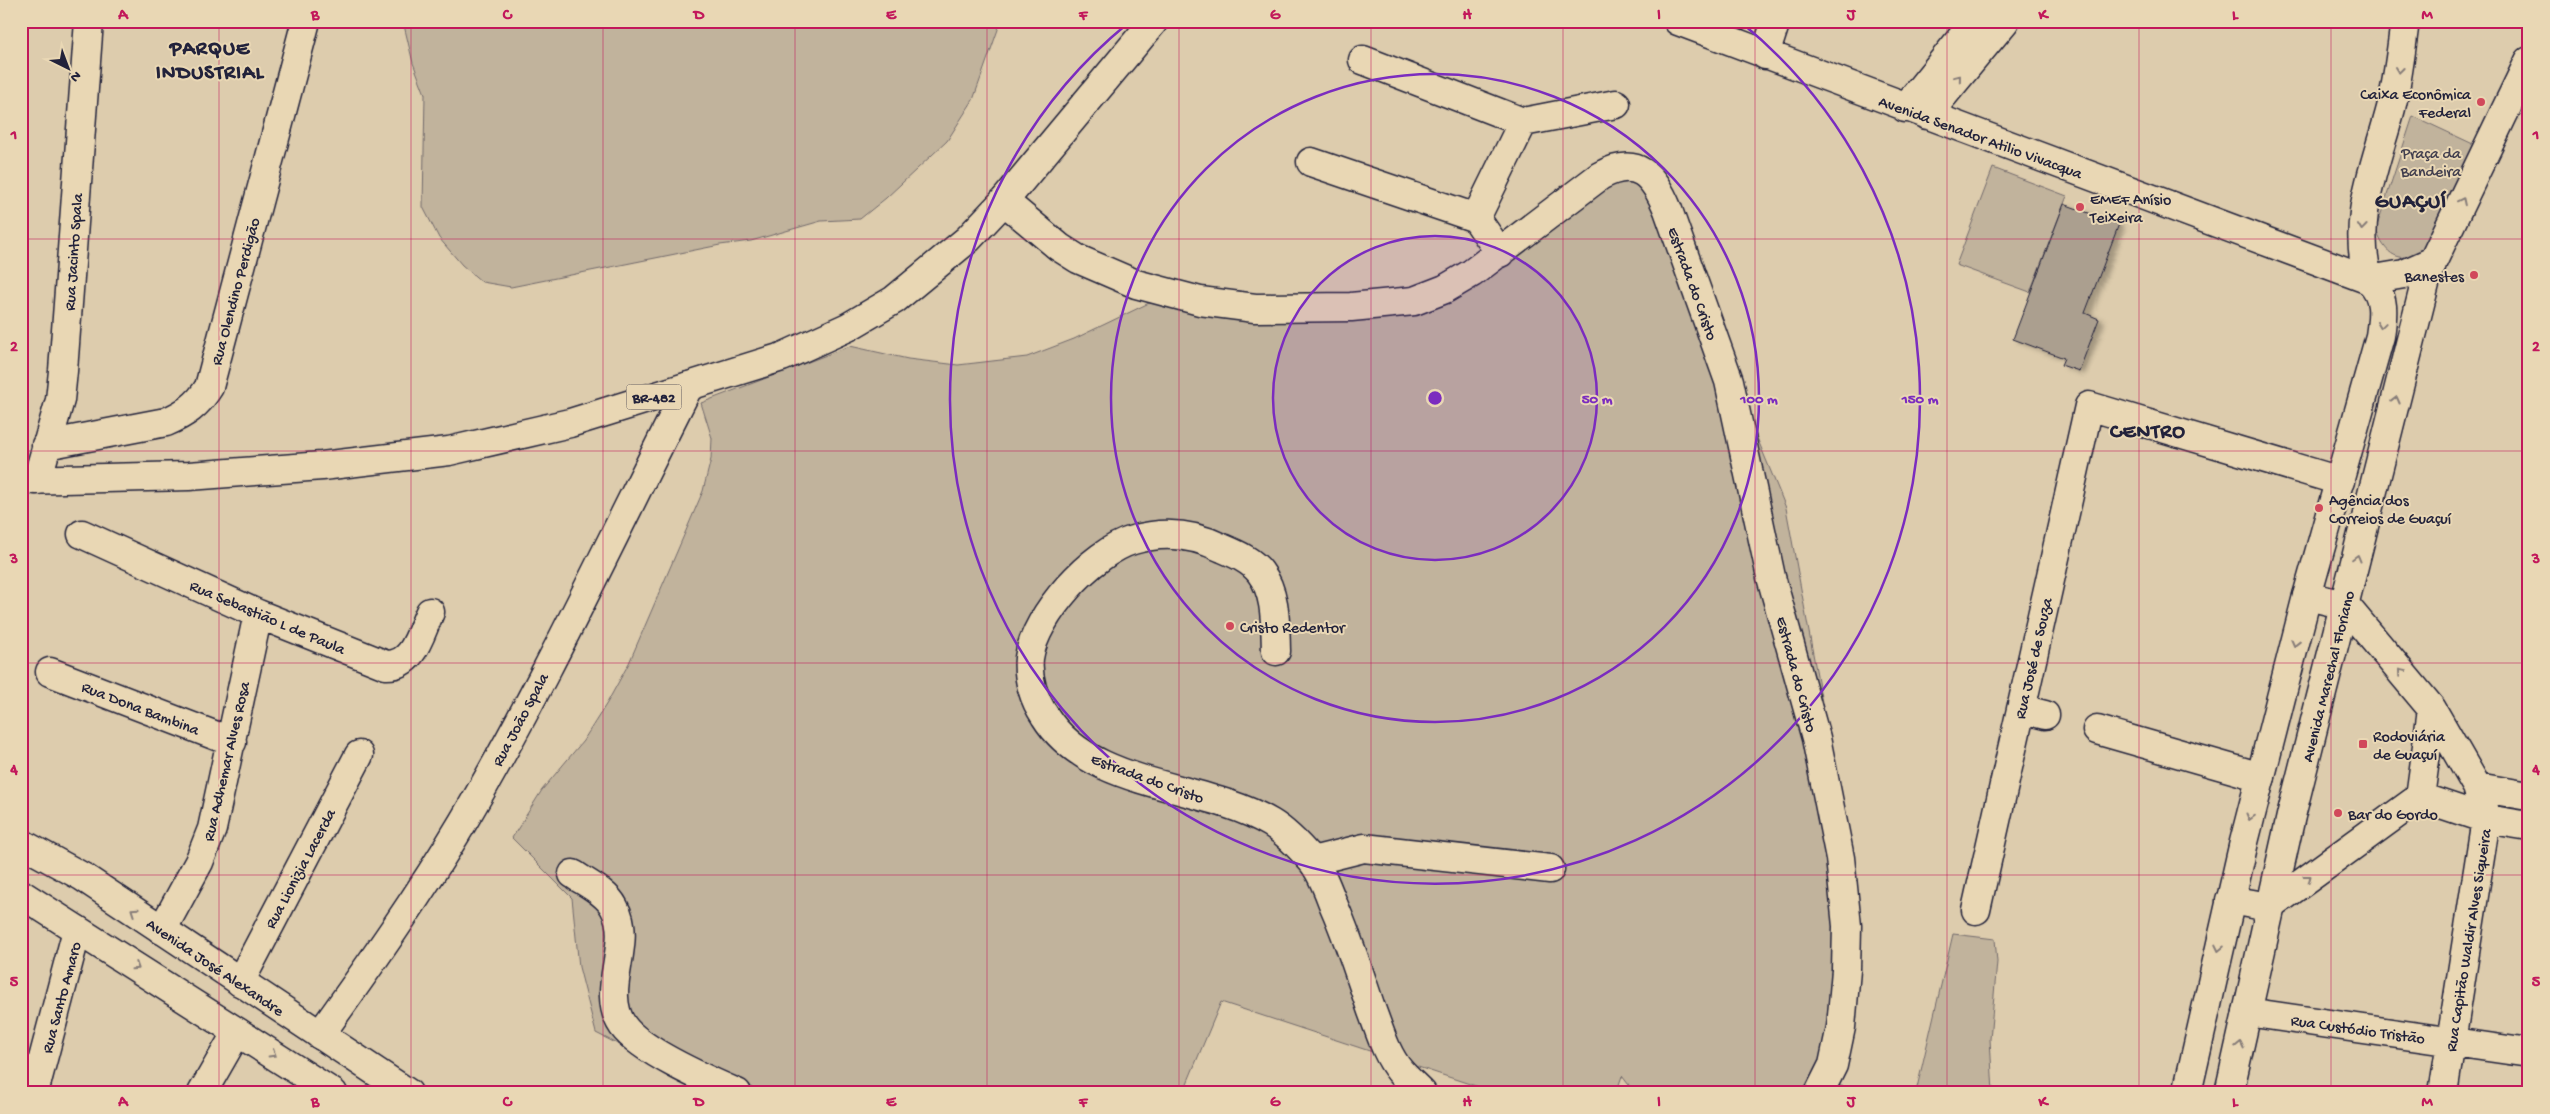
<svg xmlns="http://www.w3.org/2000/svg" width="2550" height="1114" viewBox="0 0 2550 1114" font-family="'Gochi Hand',sans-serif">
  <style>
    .green { fill: #c1b39c; stroke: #726a6c }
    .building { fill: #ab9f8f; stroke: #22223b; filter: url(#shadow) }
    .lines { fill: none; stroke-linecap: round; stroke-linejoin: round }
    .minor-casing { stroke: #22223b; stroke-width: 31 }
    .major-casing { stroke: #22223b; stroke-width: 31 }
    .highway-casing { stroke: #22223b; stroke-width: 31 }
    .minor { stroke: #e9d7b4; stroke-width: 28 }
    .major { stroke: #e9d7b4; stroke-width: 28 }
    .highway { stroke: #e9d7b4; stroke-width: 28 }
    .oneway { stroke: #867c78 }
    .grid { fill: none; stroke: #c2185b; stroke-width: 1; stroke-opacity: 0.55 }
    .ring { fill: none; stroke: #7b2cbf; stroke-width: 2.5 }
    .poi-dot { fill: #d1495b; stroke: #e9d7b4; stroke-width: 2 }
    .labels { text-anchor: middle; stroke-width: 4; stroke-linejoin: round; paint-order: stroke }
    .shield { fill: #e9d7b4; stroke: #5e585f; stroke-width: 1 }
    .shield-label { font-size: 15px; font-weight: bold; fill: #22223b }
    .poi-label { font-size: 16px; fill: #22223b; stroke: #e9d7b4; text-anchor: start }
    .street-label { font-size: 16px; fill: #22223b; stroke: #e9d7b4 }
    .park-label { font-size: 16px; fill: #423f4e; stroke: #e9d7b4 }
    .district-label { font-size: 21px; font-weight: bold; letter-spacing: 1px; fill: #22223b; stroke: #e9d7b4 }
    .centre { fill: #7b2cbf; stroke: #e9d7b4; stroke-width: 2.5 }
    .ring-label { font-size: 15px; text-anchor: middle; font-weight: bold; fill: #7b2cbf; stroke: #e9d7b4; stroke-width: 4; stroke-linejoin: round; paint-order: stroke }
    .neatline { fill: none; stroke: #c2185b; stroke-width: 2 }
    .grid-label { font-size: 16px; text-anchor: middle; font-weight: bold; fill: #c2185b }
  </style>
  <defs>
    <filter id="shadow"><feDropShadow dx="5.5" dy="3" stdDeviation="2.5" flood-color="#0004"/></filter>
  </defs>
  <rect width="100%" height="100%" fill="#ddccad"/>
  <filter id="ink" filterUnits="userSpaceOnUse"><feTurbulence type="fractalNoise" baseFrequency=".02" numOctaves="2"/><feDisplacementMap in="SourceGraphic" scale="10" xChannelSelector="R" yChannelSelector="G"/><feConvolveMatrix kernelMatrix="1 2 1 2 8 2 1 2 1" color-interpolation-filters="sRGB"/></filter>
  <g filter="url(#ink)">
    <path class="green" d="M403,21H1001L973,100L947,141L886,198L860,219L821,221L751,241L720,245L511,287L482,282L462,265L439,238L423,207L425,94L413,63Z
      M2413,116L2473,144L2426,250C2401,266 2384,255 2376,229Z
      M1993,168L2067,196L2030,292L1956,265Z
      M1646,169L1786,508L1856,886L1826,1085L1916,1092L1953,934L1995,939L1997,962L1990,1039L1993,1093H1635L1622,1076L1616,1093H1497L1221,1002L1183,1093H714L596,1033L579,967L572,898L512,838L542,790L583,741L607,703L629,663L688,526L703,491L711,459L712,438L701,403L850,346L908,359L958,365L1027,357L1074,339L1149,303L1226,312L1330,317L1486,261L1556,206Z"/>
    <path class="building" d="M2064,204L2119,224L2085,313L2099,319L2079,371L2061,365L2064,358L2013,339Z"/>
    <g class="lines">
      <defs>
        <path id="minor" d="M1678,21L2369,280
          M1765,55L1776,21
          M1363,60L1523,122L1616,104
          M1905,108L1975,21
          M1927,115L2005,21
          M1311,162L1476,218L1500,253
          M1004,201L1059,247L1078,259L1136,284L1200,301L1255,308L1351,307L1414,301L1445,289L1472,273L1600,176C1638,155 1654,176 1668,210L1729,381L1771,577L1816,738L1840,858L1847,926L1846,970L1841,1027L1833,1065L1819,1093
          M1476,218L1523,122
          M46,445L166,422C185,414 198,405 209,387L306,21
          M37,480L60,400L63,371L89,21
          M82,534L258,614L386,665C414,666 420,633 430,612
          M2307,596L2345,605L2432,709L2477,787L2486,819L2443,1093
          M1276,651C1275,625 1277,594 1260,572C1251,560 1236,554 1222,548C1194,534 1163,531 1133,540C1092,552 1035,615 1029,658C1027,678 1034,700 1045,716C1090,789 1202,782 1271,823C1286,832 1300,847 1312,861C1322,873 1328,891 1334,906C1349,940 1360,976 1372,1011C1380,1032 1386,1054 1400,1071C1407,1079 1415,1086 1422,1093
          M50,672L232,742
          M2021,709L2045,715
          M2097,730L2261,777
          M2477,787L2529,796
          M2420,797L2486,819L2529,826
          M1312,861L1364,848L1550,869
          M573,874C586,883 606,892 614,907C635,943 598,990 623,1026C641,1051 707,1080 737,1093
          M2230,900L2269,907L2420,797L2432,709
          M1976,910L2089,406L2340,481
          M162,930L199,862L212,829L258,614
          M240,982L359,755
          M2247,1012L2529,1053
          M320,1035C370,965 419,896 463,822C546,681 615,531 689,386
          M34,1093L77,930
          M202,1093L237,1032"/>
        <path id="major" d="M2369,280C2350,220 2376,166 2391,108C2398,80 2401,50 2405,21
          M2369,280L2404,274L2433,261
          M21,843L83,877L408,1093
          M21,894L333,1093
          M2187,1093L2244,842L2307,596L2380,336C2383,316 2386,295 2369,280
          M2229,1093L2291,816L2425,284L2433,261L2529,61"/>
        <path id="highway" d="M21,480L189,476L322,466L449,451L570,423L782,357L848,327L894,300L968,239L1004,201L1154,21"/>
      </defs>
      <use href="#minor" class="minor-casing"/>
      <use href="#major" class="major-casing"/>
      <use href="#highway" class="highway-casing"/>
      <use href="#minor" class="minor"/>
      <use href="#major" class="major"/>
      <use href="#highway" class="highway"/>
    </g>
    <defs><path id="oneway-chevron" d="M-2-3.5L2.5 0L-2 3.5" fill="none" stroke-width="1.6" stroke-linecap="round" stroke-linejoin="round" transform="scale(1.25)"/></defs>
    <g class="oneway">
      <use href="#oneway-chevron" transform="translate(2399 70) rotate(97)"/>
      <use href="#oneway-chevron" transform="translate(1958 78) rotate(-51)"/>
      <use href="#oneway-chevron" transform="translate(2462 201) rotate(-64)"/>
      <use href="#oneway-chevron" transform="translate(2362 227) rotate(96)"/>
      <use href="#oneway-chevron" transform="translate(2381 325) rotate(98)"/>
      <use href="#oneway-chevron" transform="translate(2396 400) rotate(-76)"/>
      <use href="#oneway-chevron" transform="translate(2357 558) rotate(-75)"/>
      <use href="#oneway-chevron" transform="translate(2295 643) rotate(104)"/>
      <use href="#oneway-chevron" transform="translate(2401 672) rotate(-130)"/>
      <use href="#oneway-chevron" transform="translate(2250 817) rotate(105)"/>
      <use href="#oneway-chevron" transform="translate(2308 878) rotate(-37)"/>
      <use href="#oneway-chevron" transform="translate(134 911) rotate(-146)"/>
      <use href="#oneway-chevron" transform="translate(2219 948) rotate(102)"/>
      <use href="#oneway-chevron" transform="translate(136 967) rotate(33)"/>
      <use href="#oneway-chevron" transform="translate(2240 1045) rotate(-77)"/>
      <use href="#oneway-chevron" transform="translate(273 1054) rotate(31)"/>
    </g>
  </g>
  <path class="grid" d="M219,21V1093M411,21V1093M603,21V1093M795,21V1093M987,21V1093M1179,21V1093M1371,21V1093M1563,21V1093M1755,21V1093M1947,21V1093M2139,21V1093M2331,21V1093M21,239H2529M21,451H2529M21,663H2529M21,875H2529"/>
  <circle cx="1435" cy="398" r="162" fill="#7b2cbf" fill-opacity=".12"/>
  <g class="ring">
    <circle cx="1435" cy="398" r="162"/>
    <circle cx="1435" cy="398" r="324"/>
    <path d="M1743 24A485 485 0 1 1 1127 24"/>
  </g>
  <g class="poi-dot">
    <circle cx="2481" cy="102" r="5"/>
    <circle cx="2080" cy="207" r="5"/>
    <circle cx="2474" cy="275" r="5"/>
    <circle cx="2319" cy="508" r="5"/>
    <circle cx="1230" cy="626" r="5"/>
    <rect x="2358" y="739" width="10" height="10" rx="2.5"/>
    <circle cx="2338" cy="813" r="5"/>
  </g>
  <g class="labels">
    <rect class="shield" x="626.5" y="384.5" width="55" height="25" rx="4"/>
    <g class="shield-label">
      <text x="654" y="402">BR-482</text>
    </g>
    <g class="poi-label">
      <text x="2471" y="99" text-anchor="end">Caixa Econômica<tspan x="2471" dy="18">Federal</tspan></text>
      <text x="2090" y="204">EMEF Anísio<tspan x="2090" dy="18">Teixeira</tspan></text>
      <text x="2464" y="281" text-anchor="end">Banestes</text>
      <text x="2329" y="505">Agência dos<tspan x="2329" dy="18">Correios de Guaçuí</tspan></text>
      <text x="1240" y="632">Cristo Redentor</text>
      <text x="2373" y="741">Rodoviária<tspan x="2373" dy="18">de Guaçuí</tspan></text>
      <text x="2348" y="819">Bar do Gordo</text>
    </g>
    <g class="street-label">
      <text transform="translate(1981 136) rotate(20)" y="6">Avenida Senador Atilio Vivacqua</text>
      <text transform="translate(72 252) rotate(-86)" y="6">Rua Jacinto Spala</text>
      <text transform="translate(1694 283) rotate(70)" y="6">Estrada do Cristo</text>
      <text transform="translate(234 291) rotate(-75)" y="6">Rua Olendino Perdigão</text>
      <text transform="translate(268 616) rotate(23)" y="6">Rua Sebastião L de Paula</text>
      <text transform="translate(2032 658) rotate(-77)" y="6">Rua José de Souza</text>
      <text transform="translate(1798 674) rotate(75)" y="6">Estrada do Cristo</text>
      <text transform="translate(2327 676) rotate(-76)" y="6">Avenida Marechal Floriano</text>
      <text transform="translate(141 707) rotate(21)" y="6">Rua Dona Bambina</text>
      <text transform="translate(519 719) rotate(-62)" y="6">Rua João Spala</text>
      <text transform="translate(225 761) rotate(-77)" y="6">Rua Adhemar Alves Rosa</text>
      <text transform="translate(1148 777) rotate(20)" y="6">Estrada do Cristo</text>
      <text transform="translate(299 868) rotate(-62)" y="6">Rua Lionizia Lacerda</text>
      <text transform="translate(2467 940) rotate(-81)" y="6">Rua Capitão Waldir Alves Siqueira</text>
      <text transform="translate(216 966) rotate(34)" y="6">Avenida José Alexandre</text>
      <text transform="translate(60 997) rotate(-75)" y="6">Rua Santo Amaro</text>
      <text transform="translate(2358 1028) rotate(8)" y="6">Rua Custódio Tristão</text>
    </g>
    <g class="park-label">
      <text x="2431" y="158">Praça da<tspan x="2431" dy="18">Bandeira</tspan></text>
    </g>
    <g class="district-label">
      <text x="210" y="54">PARQUE<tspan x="210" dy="24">INDUSTRIAL</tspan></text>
      <text x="2411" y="207">GUAÇUÍ</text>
      <text x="2148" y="437">CENTRO</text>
    </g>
  </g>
  <circle cx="1435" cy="398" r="8" class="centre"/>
  <g class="ring-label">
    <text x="1597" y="403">50 m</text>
    <text x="1759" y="403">100 m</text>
    <text x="1920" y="403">150 m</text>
  </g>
  <rect width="2550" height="1114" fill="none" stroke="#e9d7b4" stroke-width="55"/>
  <g transform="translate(68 68) rotate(138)" stroke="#e9d7b4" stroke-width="4" paint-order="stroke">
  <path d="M0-4L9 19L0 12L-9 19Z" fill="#22223b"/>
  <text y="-8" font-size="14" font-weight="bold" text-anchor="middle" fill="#22223b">N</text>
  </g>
  <rect x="28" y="28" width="2494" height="1058" class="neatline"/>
  <g class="grid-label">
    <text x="123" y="19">A</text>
    <text x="315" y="19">B</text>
    <text x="507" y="19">C</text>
    <text x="699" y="19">D</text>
    <text x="891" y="19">E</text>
    <text x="1083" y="19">F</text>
    <text x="1275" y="19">G</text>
    <text x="1467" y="19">H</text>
    <text x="1659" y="19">I</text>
    <text x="1851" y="19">J</text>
    <text x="2043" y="19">K</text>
    <text x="2235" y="19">L</text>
    <text x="2427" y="19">M</text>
    <text x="14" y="139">1</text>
    <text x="2536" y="139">1</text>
    <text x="14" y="351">2</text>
    <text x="2536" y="351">2</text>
    <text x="14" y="563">3</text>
    <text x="2536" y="563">3</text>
    <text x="14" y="774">4</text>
    <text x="2536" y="774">4</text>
    <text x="14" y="986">5</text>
    <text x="2536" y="986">5</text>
    <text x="123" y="1106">A</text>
    <text x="315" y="1106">B</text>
    <text x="507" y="1106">C</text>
    <text x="699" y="1106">D</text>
    <text x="891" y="1106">E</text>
    <text x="1083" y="1106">F</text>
    <text x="1275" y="1106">G</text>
    <text x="1467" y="1106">H</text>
    <text x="1659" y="1106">I</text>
    <text x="1851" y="1106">J</text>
    <text x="2043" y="1106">K</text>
    <text x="2235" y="1106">L</text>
    <text x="2427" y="1106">M</text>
  </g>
</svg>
